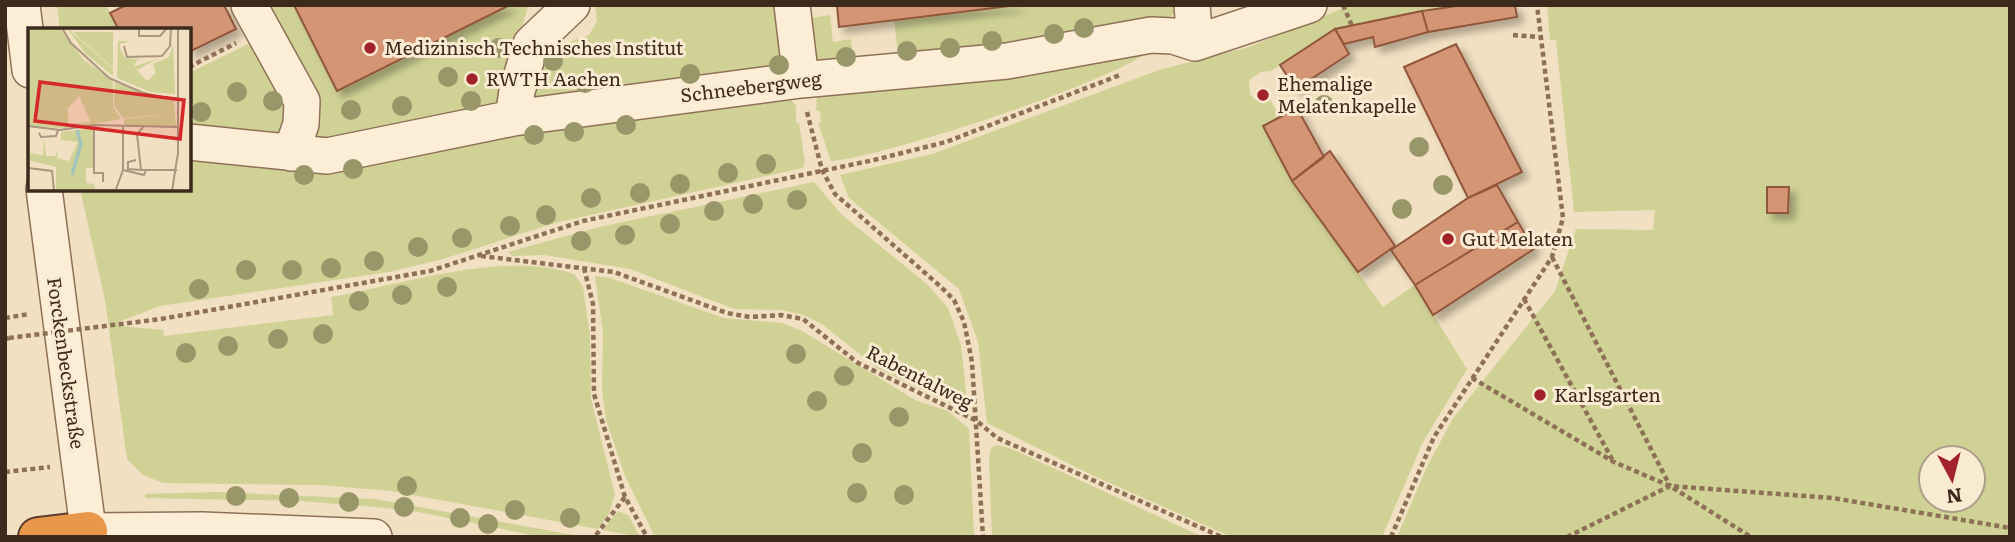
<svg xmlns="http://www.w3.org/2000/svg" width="2015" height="542" viewBox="0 0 2015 542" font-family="Literata,serif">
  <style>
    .green { fill: #cfd195; fill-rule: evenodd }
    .building { fill: #d49574; stroke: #8f563b; stroke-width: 2; filter: url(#shadow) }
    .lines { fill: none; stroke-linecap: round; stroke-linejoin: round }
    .minor-casing { stroke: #8e7057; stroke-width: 38 }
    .highway-casing { stroke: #5b3e2c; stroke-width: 42 }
    .path { stroke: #8e7057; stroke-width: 4.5; stroke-dasharray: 5 3.5; stroke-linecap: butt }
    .minor { stroke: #fceed6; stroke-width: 35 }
    .highway { stroke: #e9984b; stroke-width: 38 }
    .path-bridge { stroke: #8e7057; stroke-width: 4.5; stroke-dasharray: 5 3.5; stroke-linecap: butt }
    .tree { fill: #999769 }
    .poi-dot { fill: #a2222c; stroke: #f9ebd2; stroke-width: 2.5 }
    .labels { text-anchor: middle; stroke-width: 6; stroke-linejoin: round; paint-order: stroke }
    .poi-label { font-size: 19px; fill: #3c2a1d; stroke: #f9ebd2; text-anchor: start }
    .street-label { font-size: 19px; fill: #3c2a1d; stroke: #f9ebd2 }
    .inset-river { fill: none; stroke: #a5c4b9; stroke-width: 3.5 }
    .inset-road { fill: none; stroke: #a99780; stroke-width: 2 }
    .view { fill: #d62828; fill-opacity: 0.15; stroke: #d62828; stroke-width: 3.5 }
    .inset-edge { fill: none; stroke: #3c2a1d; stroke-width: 3.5 }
  </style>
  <defs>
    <filter id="shadow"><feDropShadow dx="6" dy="6" stdDeviation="3.5" flood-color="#0004"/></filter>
  </defs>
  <rect width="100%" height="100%" fill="#f2e0c2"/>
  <path class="green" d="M57,5H106L119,30H60Z
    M258,5H294L337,91L510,5L528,7L502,95L485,113L311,148Z
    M595,5H784L791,74L541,106L533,97L534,60L554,47L589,35L597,21Z
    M1018,5H1179L1170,18L1154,24L899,61L894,21Z
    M1351,5H1462L1335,29L1271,71L1261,72L1249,80L1250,94L1255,100H1270L1280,117L1263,127L1292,181L1383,307L1415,285L1467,369L1423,442L1382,537H1232L1096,477L987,423L978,342L959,289L849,198L840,175L932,154L1159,70L1249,47Z
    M1547,5H2010V537H1397L1426,469L1453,418L1555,291L1576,229L1653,230L1655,210L1574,212L1556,40H1550ZM1931,458H1973V500H1931Z
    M830,15L833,42L851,39L854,65L811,71L804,19Z
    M258,39L294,106L289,136L189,135V73Z
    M1154,46C1131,77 877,159 831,161L818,123L821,122L820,111L816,110L817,93Z
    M788,96L796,106V123H799L805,163L802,168L555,223L443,259L389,272L160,306L118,322L119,326L163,330L164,336L333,315L331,297C402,285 498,252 568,272L575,275L583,287L590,335L591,399L615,494L609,514L598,529L391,491L318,485L163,483L143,475L127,459L105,300L80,189H189V152L431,142Z
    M814,182L841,214L928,285L948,308L961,345L968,412L877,368L823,325L804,315L782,310L734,309L630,269L544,255L513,256L508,252L599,227Z
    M595,276L610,278L724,318L782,323L802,331L917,401L948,411L969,429L974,537H655L625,476L606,420L602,389L603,333Z
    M997,445L1012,449L1203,537H992L989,459L991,448Z
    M215,492L375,499L585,537H542L413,511L374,507L300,501L145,498V494Z
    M618,511L628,515L640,537L603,530Z"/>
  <path class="building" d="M126,5H224L236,29L189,52V30H119L110,13Z
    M294,5H510L337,91Z
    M837,5H1018L839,27Z
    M1463,5H1515L1517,17L1428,32L1422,11Z
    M1422,11L1428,32L1375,47L1373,37L1344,44L1335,29Z
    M1335,29L1349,54L1296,89L1280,65Z
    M1456,44L1522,172L1468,198L1404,67Z
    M1297,108L1324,157L1292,181L1263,126Z
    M1330,151L1395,246L1358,272L1292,181Z
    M1497,185L1518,222L1415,285L1391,250L1468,198Z
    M1767,187H1789L1788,213H1767Z
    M1518,222L1534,249L1433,315L1415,285Z"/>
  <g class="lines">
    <defs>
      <path id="minor" d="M22,5L30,70
        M249,5L302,101L301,124L291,153
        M792,5L801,80
        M1192,5L1195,43
        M513,118L517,91L531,44L572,5
        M189,142L327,156L513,118L801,80L1007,61L1151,35L1173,36L1195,43L1309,5
        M44,189L89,537
        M88,531L202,530L374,537"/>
      <path id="highway" d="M38,537L88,531"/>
    </defs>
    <use href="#minor" class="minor-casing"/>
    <use href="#highway" class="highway-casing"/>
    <path class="path" d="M1343,5L1352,26
      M1513,35L1539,37
      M189,67L236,43
      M807,112L822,170L835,194L940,286L954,300L964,322L972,362L983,537
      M481,256L614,272L727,313L750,317L781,315L803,319L858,363L977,421L997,438L1222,537
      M1552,257L1670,486
      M584,268L593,304L594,394L625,497L647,537
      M1524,299L1613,461
      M5,318L29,314
      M161,319L430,271L583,221L874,160L946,142L1120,75
      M5,339L9,338
      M1472,378L1614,462L1670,486L1751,537
      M5,472L50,467
      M596,535L625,497
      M1391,537L1434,437L1552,257L1563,218L1537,5
      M1567,537L1670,486L1833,498L2010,528"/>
    <use href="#minor" class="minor"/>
    <use href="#highway" class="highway"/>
    <path class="path-bridge" d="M9,338L161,319"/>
  </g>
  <g class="tree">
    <circle cx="1084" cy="28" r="10"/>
    <circle cx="1054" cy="34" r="10"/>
    <circle cx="992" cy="41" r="10"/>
    <circle cx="499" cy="48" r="10"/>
    <circle cx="950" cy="48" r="10"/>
    <circle cx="907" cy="51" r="10"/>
    <circle cx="846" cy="57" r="10"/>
    <circle cx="553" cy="61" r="10"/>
    <circle cx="779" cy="65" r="10"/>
    <circle cx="690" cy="74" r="10"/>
    <circle cx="448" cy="77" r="10"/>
    <circle cx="585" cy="83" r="10"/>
    <circle cx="237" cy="92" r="10"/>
    <circle cx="273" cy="101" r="10"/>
    <circle cx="471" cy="101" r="10"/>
    <circle cx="1324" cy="105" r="10"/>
    <circle cx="402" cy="106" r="10"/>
    <circle cx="351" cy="110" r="10"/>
    <circle cx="201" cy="112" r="10"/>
    <circle cx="626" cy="125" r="10"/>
    <circle cx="574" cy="132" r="10"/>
    <circle cx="534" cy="135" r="10"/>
    <circle cx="1419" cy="147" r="10"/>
    <circle cx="766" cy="164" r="10"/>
    <circle cx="353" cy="169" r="10"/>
    <circle cx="728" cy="173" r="10"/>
    <circle cx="304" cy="175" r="10"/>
    <circle cx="680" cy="184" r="10"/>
    <circle cx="1443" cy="185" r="10"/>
    <circle cx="640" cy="193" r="10"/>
    <circle cx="591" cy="198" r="10"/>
    <circle cx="797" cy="200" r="10"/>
    <circle cx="753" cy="204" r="10"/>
    <circle cx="1402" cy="209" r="10"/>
    <circle cx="714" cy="211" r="10"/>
    <circle cx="546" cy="215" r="10"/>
    <circle cx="670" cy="224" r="10"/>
    <circle cx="510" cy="226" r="10"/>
    <circle cx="625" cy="235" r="10"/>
    <circle cx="462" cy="238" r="10"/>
    <circle cx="581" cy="241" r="10"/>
    <circle cx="418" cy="247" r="10"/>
    <circle cx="374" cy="261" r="10"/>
    <circle cx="331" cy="268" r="10"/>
    <circle cx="246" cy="270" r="10"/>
    <circle cx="292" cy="270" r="10"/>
    <circle cx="447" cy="287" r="10"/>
    <circle cx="199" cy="289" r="10"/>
    <circle cx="402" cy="295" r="10"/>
    <circle cx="359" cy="301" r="10"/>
    <circle cx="323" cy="334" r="10"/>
    <circle cx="278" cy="339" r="10"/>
    <circle cx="228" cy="346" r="10"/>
    <circle cx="186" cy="353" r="10"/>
    <circle cx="796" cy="354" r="10"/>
    <circle cx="844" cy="376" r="10"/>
    <circle cx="817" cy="401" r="10"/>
    <circle cx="899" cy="417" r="10"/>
    <circle cx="862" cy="453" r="10"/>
    <circle cx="407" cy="486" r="10"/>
    <circle cx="857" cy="493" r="10"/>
    <circle cx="904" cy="495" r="10"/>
    <circle cx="236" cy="496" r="10"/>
    <circle cx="289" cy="498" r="10"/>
    <circle cx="349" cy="502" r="10"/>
    <circle cx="404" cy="507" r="10"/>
    <circle cx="515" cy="510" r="10"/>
    <circle cx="460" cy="518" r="10"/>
    <circle cx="570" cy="518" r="10"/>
    <circle cx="488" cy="524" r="10"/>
  </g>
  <g class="poi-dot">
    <circle cx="370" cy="48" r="7"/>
    <circle cx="472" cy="79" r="7"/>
    <circle cx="1263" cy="95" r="7"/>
    <circle cx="1448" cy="239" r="7"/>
    <circle cx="1540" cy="395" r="7"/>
  </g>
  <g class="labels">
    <g class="poi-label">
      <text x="384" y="55">Medizinisch Technisches Institut</text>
      <text x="486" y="86">RWTH Aachen</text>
      <text x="1277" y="91">Ehemalige<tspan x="1277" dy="22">Melatenkapelle</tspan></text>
      <text x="1462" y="246">Gut Melaten</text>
      <text x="1554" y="402">Karlsgarten</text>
    </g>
    <g class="street-label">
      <text transform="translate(751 87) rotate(-7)" y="7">Schneebergweg</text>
      <text transform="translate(66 363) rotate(82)" y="7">Forckenbeckstraße</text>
      <text transform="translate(920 377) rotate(27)" y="7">Rabentalweg</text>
    </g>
  </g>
  <g transform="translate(28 28)">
    <rect width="163" height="163" fill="#f2e0c2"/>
    <path d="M0,0H31L56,32L85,53V79L93,91L43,100L42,96L63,94L51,68L40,80H35L40,81V101L0,97ZM39,0L85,41V48L57,25ZM85,4V40L46,5L47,4ZM90,13H103L92,16V21L97,30L110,31L105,39L131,30L109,42L119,53L128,45L125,36L141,29L145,17L147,66L123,64L89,50ZM87,54L146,73L148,98L96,97V91L145,86L95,90L86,77ZM65,100V140H58V155L66,156L68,163H28V139L0,132V109L2,125L15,127L16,109L18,128H27L30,121L29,130L41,133L50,114L33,112V104Z" fill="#cfd195"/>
    <path class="inset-river" d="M44,147L53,116L49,102"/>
    <path class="inset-road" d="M34,0L43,15L81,50L115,65L150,72M111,0V8H132L139,0M96,18L99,29L134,28L142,18L143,0M66,97V145H75V154M0,98L32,102L66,97L150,99M116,98L109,106L113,142H149M11,105L13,109L28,108L30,102M108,132L100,134V141L113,142M0,140L24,143L26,163M95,142L116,147L118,142M88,161L95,142V98M144,163L150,125V0"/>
    <path class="view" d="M12,54L156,72L152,111L7,93Z"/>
    <rect width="163" height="163" class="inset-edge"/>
  </g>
  <rect width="2015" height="542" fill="none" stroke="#3c2a1d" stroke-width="14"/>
  <g transform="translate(1952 479) rotate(173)"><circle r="33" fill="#f9ebd2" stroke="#ad9e8a" stroke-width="2"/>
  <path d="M0-5L12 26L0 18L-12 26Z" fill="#a2222c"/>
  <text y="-10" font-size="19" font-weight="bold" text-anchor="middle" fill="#3c2a1d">N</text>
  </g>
</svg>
